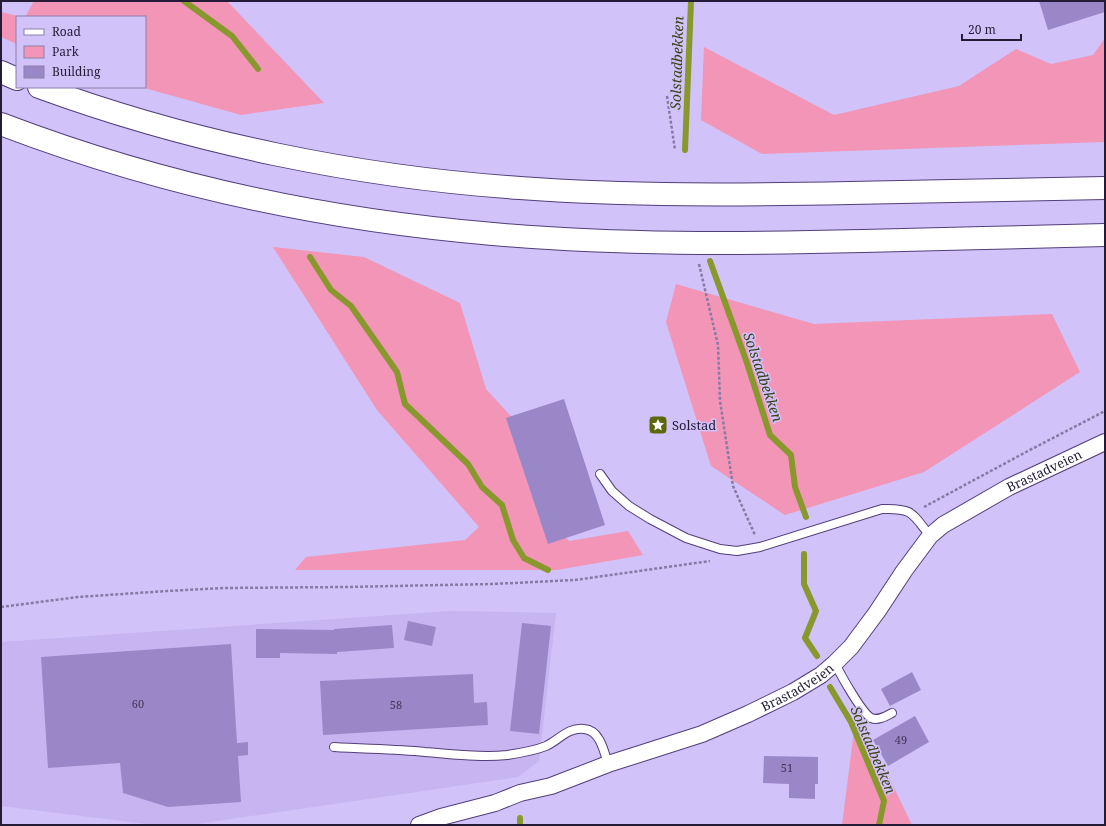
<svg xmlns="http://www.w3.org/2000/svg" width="1106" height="826" viewBox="0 0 1106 826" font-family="'Noto Serif',serif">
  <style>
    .built { fill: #c6b5f0 }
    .green { fill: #f295b6 }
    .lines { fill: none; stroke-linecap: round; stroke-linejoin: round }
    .stream { stroke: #88982d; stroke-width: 6 }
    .building { fill: #9a87c8 }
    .service-casing { stroke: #523e79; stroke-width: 10 }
    .minor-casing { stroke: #523e79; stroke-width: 18 }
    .motorway-casing { stroke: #523e79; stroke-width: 24 }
    .path { stroke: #877ba6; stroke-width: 2.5; stroke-dasharray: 3 2; stroke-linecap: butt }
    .service { stroke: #fff; stroke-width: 8 }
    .minor { stroke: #fff; stroke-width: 16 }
    .motorway { stroke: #fff; stroke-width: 22 }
    .labels { text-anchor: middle; stroke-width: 3; stroke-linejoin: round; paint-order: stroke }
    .number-label { font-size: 11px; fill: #42375a }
    .poi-label { font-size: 13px; fill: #241c36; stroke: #d1c2f9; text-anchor: start }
    .street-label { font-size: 13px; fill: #241c36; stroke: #d1c2f9 }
    .water-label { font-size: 14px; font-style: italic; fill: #394015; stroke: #d1c2f9 }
  </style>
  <rect width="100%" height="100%" fill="#d1c2f9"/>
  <path class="built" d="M451,611L556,613L539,761L518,777L190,825H154L1,806V642Z"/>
  <path class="green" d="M34,1H227L324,103L241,115L141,87H145V17H25Z
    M1,12L22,17H17V44L1,37Z
    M1105,38V142L762,154L701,120L704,47L834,115L959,86L1016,49L1051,64L1093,55Z
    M273,247L364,257L460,303L486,389L531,438L550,520L569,541L628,531L643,555L557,570H295L306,557L465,540L479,527L377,410Z
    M676,284L814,324L1052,314L1080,372L924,472L785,515L711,466L666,322Z
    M856,715L885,769L912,825H842Z"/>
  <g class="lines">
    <path class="stream" d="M184,1L232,36L258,69
      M685,150L691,1
      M310,257L331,290L351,306L397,372L405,404L468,464L482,487L502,505L513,540L524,558L548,570
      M710,261L747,363L770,435L791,455L795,487L806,517
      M804,554V584L816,611L805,638L817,656
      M830,687L851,722L884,801L879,825
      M520,825V818"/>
  </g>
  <path class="building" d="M1039,1H1105V12L1048,30Z
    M564,399L605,525L548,544L506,418Z
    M408,621L436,627L432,646L404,640Z
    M522,623L551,626L539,734L510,731Z
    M392,625L394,648L337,652V654L280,653V658H256V629L334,630V629Z
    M231,644L237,743L248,742V755L238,756L241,802L168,807L123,793L120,763L48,768L41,657Z
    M912,672L921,690L890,706L881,689Z
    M473,674L474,703L487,702L488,725L323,735L320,681Z
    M915,716L929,742L888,766L873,740Z
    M764,756L818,757V784H815V799L789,798V784L763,783Z"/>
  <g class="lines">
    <defs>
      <path id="service" d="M600,474L612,491L629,506L650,519L686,538L720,549L737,551L760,547L882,509C913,508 912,513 930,536
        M835,663C840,674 862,713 871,718C879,721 886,716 892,713
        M334,747C364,749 395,749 425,752C452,754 481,758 507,755C520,753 534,751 546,746C559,740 568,727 584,729C600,730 604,751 608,764"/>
      <g id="minor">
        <path id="s1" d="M419,825L441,817L495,803L520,793L551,786L608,764L702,734L748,714L793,692L821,675L835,663L851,647L877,612L904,571L930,536L943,525L1009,487L1105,442"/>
      </g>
      <path id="motorway" d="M1,72L17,79
        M39,87C192,143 358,177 520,188C630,196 740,195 850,193C935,191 1020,190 1105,188
        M1,124C158,184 325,220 493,234C616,245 740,244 863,241C944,239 1024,237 1105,235"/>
    </defs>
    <use href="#service" class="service-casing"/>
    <use href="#minor" class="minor-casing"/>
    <use href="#motorway" class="motorway-casing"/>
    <path class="path" d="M667,96L675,150
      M699,264L718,345L720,401L733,486L755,535
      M924,507L1026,452L1105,411
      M1,607L78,597L167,591L223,588L345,587L492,584L575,580L710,561"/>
    <use href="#service" class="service"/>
    <use href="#minor" class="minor"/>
    <use href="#motorway" class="motorway"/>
  </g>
  <defs>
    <symbol id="sight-square" viewBox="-11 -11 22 22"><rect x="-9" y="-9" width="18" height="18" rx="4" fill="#5c670c" stroke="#d1c2f9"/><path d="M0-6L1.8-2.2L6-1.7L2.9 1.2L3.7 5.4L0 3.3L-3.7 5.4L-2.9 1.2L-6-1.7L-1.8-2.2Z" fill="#fff"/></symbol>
  </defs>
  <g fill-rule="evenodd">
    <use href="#sight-square" x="647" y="414" width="22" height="22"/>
  </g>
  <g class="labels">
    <g class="number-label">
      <text x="138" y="708">60</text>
      <text x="396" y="709">58</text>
      <text x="901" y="744">49</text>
      <text x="787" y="772">51</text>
    </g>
    <g class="poi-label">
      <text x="672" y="430">Solstad</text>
    </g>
    <g class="street-label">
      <text dy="5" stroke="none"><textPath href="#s1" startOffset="740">Brastadveien</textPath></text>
      <text dy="5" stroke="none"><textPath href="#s1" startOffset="404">Brastadveien</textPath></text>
    </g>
    <g class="water-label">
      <text transform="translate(677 63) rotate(-88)" y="5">Solstadbekken</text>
      <text transform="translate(763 377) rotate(71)" y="5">Solstadbekken</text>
      <text transform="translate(873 750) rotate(67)" y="5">Solstadbekken</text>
    </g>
  </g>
  <rect width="1106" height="826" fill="none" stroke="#241c36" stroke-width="4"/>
  <rect x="16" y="16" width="130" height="72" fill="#d1c2f9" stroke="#8c80ab"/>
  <rect x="24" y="29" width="20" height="6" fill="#ffffff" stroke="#8c80ab"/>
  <text x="52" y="36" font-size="12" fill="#241c36">Road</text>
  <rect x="24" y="46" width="20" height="12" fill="#f295b6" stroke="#8c80ab"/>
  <text x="52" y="56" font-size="12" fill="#241c36">Park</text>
  <rect x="24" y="66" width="20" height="12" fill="#9a87c8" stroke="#8c80ab"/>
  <text x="52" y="76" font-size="12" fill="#241c36">Building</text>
  <path d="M962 34v6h59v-6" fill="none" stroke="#241c36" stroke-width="2"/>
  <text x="968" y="34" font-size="12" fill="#241c36" stroke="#d1c2f9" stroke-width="3" paint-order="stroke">20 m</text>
</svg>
